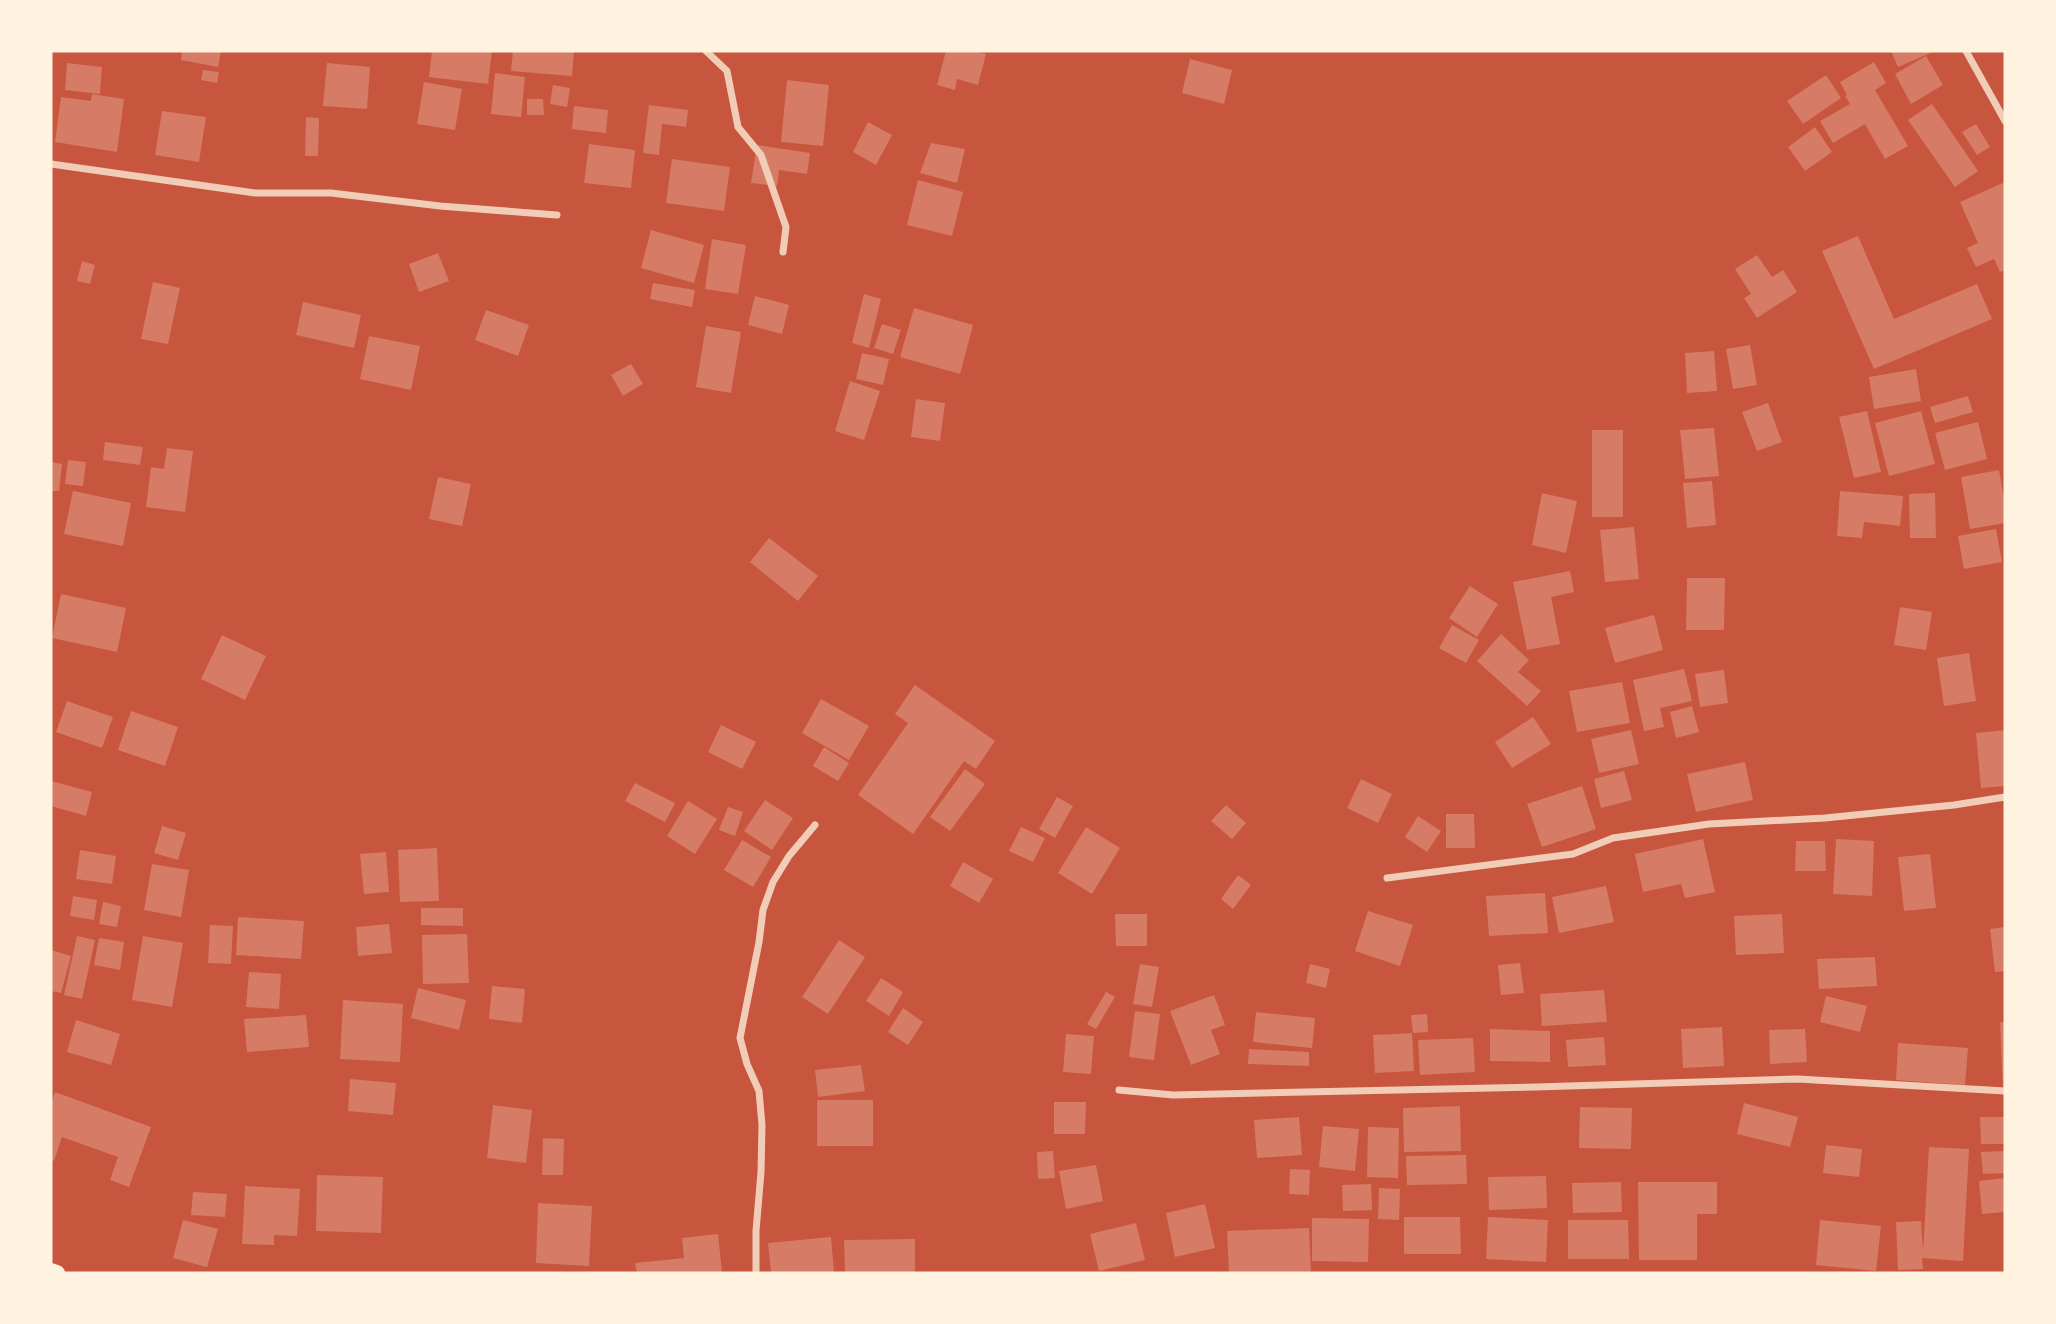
<svg xmlns="http://www.w3.org/2000/svg" width="2056" height="1324" viewBox="0 0 2056 1324" font-family="'DM Sans',sans-serif">
  <style>
    .building { fill: #d67c66 }
    .lines { fill: none; stroke-linecap: round; stroke-linejoin: round }
    .minor { stroke: #f1ccb7; stroke-width: 7 }
    .trunk { stroke: #fff3e0; stroke-width: 16 }
  </style>
  <rect width="100%" height="100%" fill="#c8553d"/>
  <path class="building" d="M182,51H221L218,67L181,60Z
    M432,51H492L488,84L429,77Z
    M513,51H574L572,76L511,71Z
    M946,51H974L986,54L978,85L957,79L955,90L937,85Z
    M1891,51H1935L1898,67Z
    M1926,56L1943,85L1911,104L1895,74Z
    M1190,59L1232,70L1224,104L1182,93Z
    M1874,62L1886,83L1875,90L1908,146L1885,159L1865,124L1833,143L1820,121L1850,104L1845,96L1847,95L1840,82Z
    M67,63L102,67L100,94L65,90Z
    M327,63L370,67L367,109L323,106Z
    M203,70L219,72L217,83L201,80Z
    M495,73L525,77L521,117L491,114Z
    M1826,75L1841,98L1803,124L1787,101Z
    M787,80L829,85L823,146L781,142Z
    M424,82L462,89L455,130L417,124Z
    M553,85L570,88L567,107L550,104Z
    M92,94L124,99L117,152L55,142L61,97L91,101Z
    M527,99H543L544,115H527Z
    M1932,104L1978,171L1955,187L1908,120Z
    M649,105L688,110L686,127L662,124L659,155L643,153Z
    M574,106L608,110L606,133L572,129Z
    M162,111L206,117L199,162L155,155Z
    M306,117L319,118L318,156H305Z
    M868,122L892,135L876,165L853,152Z
    M1976,124L1990,147L1977,155L1962,132Z
    M1815,127L1832,152L1805,171L1788,147Z
    M931,143L965,149L957,183L920,173Z
    M589,144L635,150L631,188L584,183Z
    M757,145L810,153L807,174L779,170L777,186L751,183Z
    M672,159L730,167L724,211L666,203Z
    M918,180L963,192L952,236L907,225Z
    M2005,182V270L2000,272L1994,259L1976,267L1967,248L1978,243L1960,202Z
    M651,230L704,245L694,283L641,268Z
    M1858,236L1894,319L1977,284L1992,319L1874,369L1822,251Z
    M712,239L746,245L738,294L705,289Z
    M438,253L449,281L419,292L409,264Z
    M1757,255L1772,277L1783,270L1797,292L1757,318L1744,298L1751,294L1735,269Z
    M82,261L95,265L90,284L77,281Z
    M153,282L180,288L168,344L141,339Z
    M653,283L695,290L692,307L650,299Z
    M864,294L881,299L869,348L852,343Z
    M755,296L789,305L782,334L748,325Z
    M303,302L361,315L354,348L296,335Z
    M914,308L973,325L960,374L900,357Z
    M486,310L529,325L518,356L475,340Z
    M882,324L901,330L893,354L874,348Z
    M706,326L741,332L731,393L696,387Z
    M369,336L420,346L411,390L360,379Z
    M1750,345L1757,385L1733,389L1726,349Z
    M1714,351L1717,391L1687,393L1685,353Z
    M862,353L889,359L883,385L856,379Z
    M631,364L643,384L623,396L611,375Z
    M1916,369L1921,401L1874,409L1869,377Z
    M850,381L880,391L864,440L835,431Z
    M1968,396L1973,412L1935,423L1930,407Z
    M916,399L945,403L940,441L911,437Z
    M1768,403L1782,442L1757,451L1742,412Z
    M1867,411L1881,472L1854,478L1839,417Z
    M1921,411L1935,464L1889,476L1875,423Z
    M1978,422L1987,459L1945,470L1935,433Z
    M1714,428L1719,476L1685,479L1680,430Z
    M1592,430H1623V517H1592Z
    M105,442L143,447L140,465L103,460Z
    M167,448L193,451L185,512L146,507L151,467L164,469Z
    M68,460L86,462L83,486L65,484Z
    M51,462L62,464L59,491H51Z
    M1999,470L2005,504V523L1970,529L1961,477Z
    M438,477L471,484L462,526L429,519Z
    M1712,481L1716,525L1687,528L1683,483Z
    M73,491L131,503L123,546L64,534Z
    M1840,491L1903,496L1900,526L1864,522L1862,538L1837,536Z
    M1542,493L1577,501L1566,553L1532,545Z
    M1935,493L1936,538H1910L1909,494Z
    M1634,527L1639,579L1605,582L1600,530Z
    M1996,529L2002,562L1964,569L1958,536Z
    M769,538L818,576L798,601L750,562Z
    M1570,571L1574,592L1551,597L1560,644L1527,650L1513,582Z
    M1687,578H1725L1724,630H1686Z
    M1470,586L1498,604L1477,637L1449,618Z
    M61,594L126,608L117,652L52,638Z
    M1900,607L1932,612L1926,650L1894,645Z
    M1654,615L1663,650L1615,663L1605,628Z
    M1452,625L1479,640L1466,663L1439,648Z
    M1501,634L1529,660L1518,672L1541,691L1527,706L1477,661Z
    M222,635L266,656L245,700L201,679Z
    M1969,653L1976,701L1944,706L1937,658Z
    M1684,669L1692,701L1660,708L1664,727L1644,731L1633,680Z
    M1724,670L1728,703L1700,707L1695,674Z
    M1622,682L1630,723L1577,732L1569,691Z
    M915,685L995,741L976,769L964,761L913,834L858,795L908,723L895,714Z
    M821,699L869,726L849,760L802,733Z
    M67,701L113,717L102,748L56,732Z
    M1692,706L1699,732L1676,738L1670,712Z
    M131,711L178,727L165,766L118,750Z
    M1533,717L1551,744L1512,768L1495,742Z
    M721,725L756,742L742,769L708,752Z
    M1631,730L1639,764L1599,773L1591,739Z
    M2005,730V786L1981,788L1976,733Z
    M824,747L849,763L838,781L813,766Z
    M1745,762L1753,800L1696,812L1687,774Z
    M965,769L985,784L950,831L930,817Z
    M1624,771L1632,800L1601,808L1594,779Z
    M1361,779L1392,794L1378,823L1347,808Z
    M51,781L92,792L86,816L51,806Z
    M635,783L675,803L665,822L625,801Z
    M1582,786L1596,829L1542,847L1527,804Z
    M1057,797L1073,806L1055,838L1039,829Z
    M765,800L793,818L772,850L744,831Z
    M688,801L717,819L695,854L667,836Z
    M1226,805L1246,823L1232,839L1211,821Z
    M728,807L743,812L735,836L719,830Z
    M1446,814H1474L1475,848H1446Z
    M1418,816L1441,831L1427,852L1405,837Z
    M162,826L186,833L178,860L154,853Z
    M1021,827L1045,838L1033,862L1009,851Z
    M1086,827L1120,848L1092,894L1058,873Z
    M1703,839L1715,892L1685,898L1681,884L1643,892L1635,854Z
    M1836,839L1874,841L1872,896L1833,894Z
    M742,840L771,857L753,887L724,870Z
    M1796,841H1825L1826,871H1795Z
    M437,848L439,901L400,902L398,850Z
    M80,850L116,856L112,884L76,879Z
    M386,852L389,892L364,894L360,854Z
    M1930,854L1936,908L1904,911L1898,857Z
    M963,862L993,879L979,903L950,886Z
    M152,864L189,870L181,917L144,910Z
    M1238,875L1251,885L1233,909L1221,899Z
    M1606,886L1614,922L1559,933L1552,897Z
    M1545,893L1548,933L1489,936L1486,896Z
    M73,896L97,900L94,920L70,916Z
    M103,902L121,906L117,927L99,924Z
    M421,908H463V926L421,925Z
    M1368,911L1413,925L1400,966L1355,951Z
    M1115,914H1147V946H1116Z
    M1782,914L1784,953L1736,955L1734,916Z
    M238,917L304,921L301,959L236,955Z
    M389,924L392,953L358,956L356,927Z
    M210,925L233,926L231,964L208,963Z
    M2005,927V971L1995,972L1990,929Z
    M467,934L469,983L423,984L422,935Z
    M77,936L95,940L82,999L64,995Z
    M143,936L183,943L172,1007L132,1000Z
    M99,938L124,942L120,970L94,965Z
    M839,940L865,957L828,1014L802,997Z
    M51,950L71,956L61,993L51,991Z
    M1875,957L1877,986L1819,989L1817,959Z
    M1520,963L1524,993L1501,995L1498,965Z
    M1140,964L1159,967L1152,1007L1133,1004Z
    M1310,964L1330,969L1326,988L1306,983Z
    M249,972L281,974L279,1009L246,1007Z
    M881,978L903,992L889,1016L866,1001Z
    M492,986L525,989L522,1023L489,1019Z
    M418,988L466,1000L459,1030L411,1018Z
    M1604,990L1607,1022L1542,1026L1540,994Z
    M1106,992L1115,997L1096,1029L1087,1024Z
    M1214,995L1225,1025L1211,1030L1220,1054L1191,1065L1170,1011Z
    M1826,996L1867,1006L1860,1032L1820,1022Z
    M343,1000L403,1004L400,1062L340,1059Z
    M903,1008L923,1022L908,1045L888,1032Z
    M1135,1011L1160,1014L1154,1060L1129,1057Z
    M1256,1012L1315,1018L1312,1048L1253,1042Z
    M1427,1014L1428,1032L1413,1033L1411,1015Z
    M306,1015L309,1047L247,1052L244,1019Z
    M76,1020L120,1034L111,1065L67,1052Z
    M2000,1022H2005V1091H2003Z
    M1722,1027L1724,1066L1683,1068L1681,1029Z
    M1490,1029L1550,1031V1062L1490,1061Z
    M1805,1029L1807,1062L1770,1064L1769,1030Z
    M1412,1033L1414,1071L1375,1073L1373,1035Z
    M1066,1034L1094,1036L1091,1074L1063,1072Z
    M1604,1037L1606,1065L1568,1067L1566,1040Z
    M1473,1038L1475,1072L1420,1075L1418,1040Z
    M1898,1043L1968,1048L1965,1085L1896,1080Z
    M1249,1049L1309,1052V1066L1248,1064Z
    M861,1065L865,1091L818,1097L815,1070Z
    M350,1079L396,1083L393,1115L348,1111Z
    M55,1092L151,1127L129,1187L110,1180L118,1157L62,1137L54,1161L51,1160V1104Z
    M817,1100H873V1146H817Z
    M1054,1102H1086L1085,1134H1054Z
    M1744,1103L1798,1117L1790,1147L1737,1134Z
    M493,1105L532,1110L526,1163L487,1158Z
    M1460,1106L1461,1151L1404,1152L1403,1108Z
    M1580,1107L1632,1108L1631,1149L1579,1148Z
    M1299,1117L1302,1155L1257,1158L1254,1120Z
    M1980,1117H2005V1144H1981Z
    M1323,1126L1359,1129L1355,1171L1319,1167Z
    M1368,1127L1399,1128L1398,1178L1367,1177Z
    M543,1138L564,1139L563,1175H542Z
    M1826,1145L1862,1149L1859,1177L1823,1173Z
    M1929,1147L1969,1149L1963,1261L1922,1258L1923,1269L1898,1270L1896,1222L1921,1221L1923,1252Z
    M1053,1151L1055,1178L1038,1179L1037,1152Z
    M2005,1151V1173L1983,1174L1981,1152Z
    M1466,1155L1467,1184L1407,1185L1406,1156Z
    M1096,1165L1103,1201L1066,1209L1059,1171Z
    M1290,1169L1310,1170L1309,1195L1289,1194Z
    M317,1175L383,1177L381,1233L316,1231Z
    M1546,1176L1547,1208L1489,1210L1488,1177Z
    M2005,1178V1212L1982,1214L1979,1181Z
    M1621,1182L1622,1212L1573,1213L1572,1183Z
    M1638,1182H1717V1214H1697V1260H1639Z
    M1371,1184L1372,1210L1343,1211L1342,1185Z
    M245,1186L300,1189L297,1236L274,1235V1245L242,1244Z
    M1379,1188L1400,1189L1399,1220L1378,1219Z
    M193,1192L227,1194L225,1217L191,1215Z
    M538,1203L592,1206L589,1266L536,1263Z
    M1205,1204L1215,1248L1175,1257L1166,1213Z
    M1404,1217H1460L1461,1254H1404Z
    M1488,1217L1548,1220L1546,1262L1486,1259Z
    M1312,1218L1369,1219L1368,1262L1312,1261Z
    M183,1220L218,1229L207,1267L173,1258Z
    M1568,1220H1628L1629,1259H1568Z
    M1820,1220L1881,1226L1876,1271L1816,1265Z
    M1136,1223L1145,1260L1099,1271L1090,1234Z
    M1309,1228L1311,1272L1229,1273L1227,1231Z
    M718,1234L722,1272L637,1273L635,1263L684,1258L682,1238Z
    M831,1237L834,1272L771,1273L768,1243Z
    M915,1239V1273H845L844,1240Z"/>
  <g class="lines">
    <path class="minor" d="M706,51L727,71L738,127L761,155L786,227L783,252
      M1966,51L2005,121
      M51,164L255,193H331L440,206L557,215
      M1387,878L1573,854L1613,838L1709,824L1825,818L1954,805L2005,797
      M1119,1090L1173,1095L1536,1087L1798,1079L2005,1091
      M756,1273V1231L761,1172L762,1125L759,1091L747,1064L740,1038L759,942L763,910L773,882L789,856L815,825"/>
    <path class="trunk" d="M51,1271L57,1273"/>
  </g>
  <rect width="2056" height="1324" fill="none" stroke="#fff3e0" stroke-width="105"/>
</svg>
